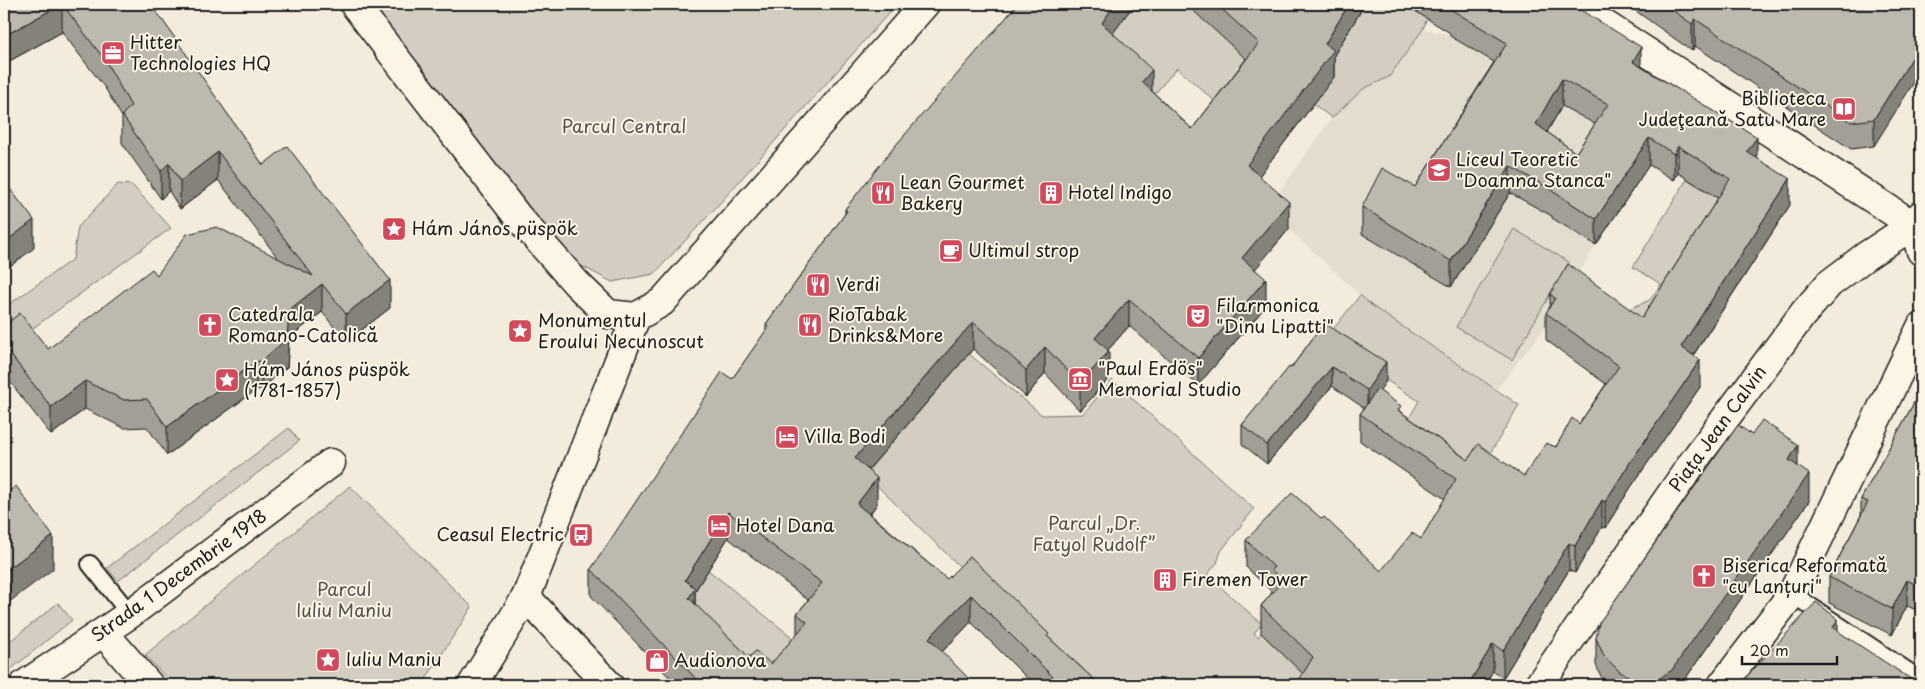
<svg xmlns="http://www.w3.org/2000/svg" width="1925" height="689" viewBox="0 0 1925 689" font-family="'Playpen Sans',sans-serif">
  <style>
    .built { fill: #e3ddcf }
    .green { fill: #d3cec1; stroke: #78756e }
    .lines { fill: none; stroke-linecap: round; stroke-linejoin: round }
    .lane-casing { stroke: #1c1c1c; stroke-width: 20 }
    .street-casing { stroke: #1c1c1c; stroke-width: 31 }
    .secondary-casing { stroke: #1c1c1c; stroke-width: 31 }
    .primary-casing { stroke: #1c1c1c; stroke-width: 31 }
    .lane { stroke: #fcf5e5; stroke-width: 16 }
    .street { stroke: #fcf5e5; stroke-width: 28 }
    .secondary { stroke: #fcf5e5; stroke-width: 28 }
    .primary { stroke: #fcf5e5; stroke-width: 28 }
    .wall { fill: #a39f96; stroke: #1c1c1c; fill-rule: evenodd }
    .shaded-wall { fill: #85827a; stroke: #1c1c1c }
    .building { fill: #beb9ae; stroke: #1c1c1c; fill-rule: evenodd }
    .labels { text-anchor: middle; stroke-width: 4; stroke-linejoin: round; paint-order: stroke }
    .poi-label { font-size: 18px; fill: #1c1c1c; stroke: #fcf5e5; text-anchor: start }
    .park-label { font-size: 18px; fill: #53514e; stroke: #fcf5e5 }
    .street-label { font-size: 18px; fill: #1c1c1c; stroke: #fcf5e5 }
  </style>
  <rect width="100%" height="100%" fill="#f3ecdd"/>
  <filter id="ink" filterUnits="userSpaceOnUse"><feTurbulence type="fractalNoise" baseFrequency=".02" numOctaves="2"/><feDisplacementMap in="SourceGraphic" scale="10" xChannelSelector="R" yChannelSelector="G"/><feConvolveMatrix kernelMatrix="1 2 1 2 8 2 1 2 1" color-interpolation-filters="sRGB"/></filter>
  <g filter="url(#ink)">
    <path class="built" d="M1423,29L1641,74L1552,218L1596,245L1550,321L1497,389L1372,306L1267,209L1332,118L1363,89L1389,77Z"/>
    <path class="green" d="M370,4H897L711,213L654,274L612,282L572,261Z
      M1133,4H1195L1247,59L1226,111L1177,68L1152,97L1098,46Z
      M1365,4H1405L1427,18L1423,29L1389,77L1363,89L1332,118L1313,104L1325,70Z
      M1687,179L1730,206L1642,345L1617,314L1650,300L1661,284L1633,267Z
      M118,184L132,185L171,228L4,349V308L73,259L78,227Z
      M1514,229L1569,262L1512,360L1456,327Z
      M1360,295L1372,306L1519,405L1488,457L1551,496L1401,432L1419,401L1324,341Z
      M969,354L1042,415L1083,414L1112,380L1254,509L1221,551L1217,563L1207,575L1262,624L1254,633L1258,637L1261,633L1315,685H1081L865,474Z
      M289,428L299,441L118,581L107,568Z
      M350,486L472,607L422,685H173L145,655Z
      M708,570L813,654L822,685L683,634L689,580Z
      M58,603L72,620L4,675V646Z"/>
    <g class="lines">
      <defs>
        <path id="lane" d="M90,564L130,614
          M1792,594L1921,680"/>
        <path id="street" d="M354,4L518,217L577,284L608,314L636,317L662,302L925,4
          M1573,4L1913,225
          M526,597L636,317
          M103,632L149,685
          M24,685L130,614L331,463"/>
        <path id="secondary" d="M472,685L526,597L609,685
          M1539,685L1698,455L1803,314L1829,284L1866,256L1913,225L1921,251
          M1722,685L1792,594L1921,327"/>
        <path id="primary" d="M1921,215L1913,225L1921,229"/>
      </defs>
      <use href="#lane" class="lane-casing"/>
      <use href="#street" class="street-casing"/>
      <use href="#secondary" class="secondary-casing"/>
      <use href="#primary" class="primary-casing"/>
      <use href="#lane" class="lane"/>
      <use href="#street" class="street"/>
      <use href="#secondary" class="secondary"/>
      <use href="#primary" class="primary"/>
    </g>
    <path class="wall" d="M4,4H150L263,165L390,308L346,342L322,312L289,338L287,367L261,389L256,390L167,455L147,427L124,428L85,409L51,435L4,374V326L48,349L157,275L278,258L218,180L180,209L169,191L161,199L122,143V117L105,88L62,32L4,64Z
      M1018,4H1135L1126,15L1113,33L1152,91L1192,129L1246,59L1186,4H1282L1285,6L1317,5L1318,4H1365L1334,55V77L1259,176L1289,229L1255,269L1266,306L1198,385L1129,326L1108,350L1109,378L1080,411L1045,373L1026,397L973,349L868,470L877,504L870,514L947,579L1049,638L1100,685H1034L971,622L942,652L970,685H677L591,596V569L732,379L766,331V324L845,214V209ZM728,538L808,600L797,614V634L771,664L749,657L695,605V591Z
      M1404,4H1571L1641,66L1757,158L1790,205L1693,356L1700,387L1631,487L1605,528L1602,527L1575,573L1569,570L1503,678L1493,671L1303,674L1261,633V606L1271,594V591L1246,567V540L1381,571L1421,539L1445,499L1360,441V414L1364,408L1332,386L1267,464L1242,444V425L1291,368L1324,323L1386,381L1379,390L1401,412L1468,460L1524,476L1579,424L1606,384L1546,340V313L1550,307V294L1642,318L1718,198L1678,173L1674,180L1649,165L1596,245L1552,218V216L1510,193L1451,287L1362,234V207L1415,187L1494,62L1450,36V33ZM1562,106L1595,124L1576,153L1547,132Z
      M1626,4H1921L1874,146L1851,149L1695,46L1692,51Z
      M1921,390V612L1907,606L1892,635L1829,603V577L1861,515V499Z
      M1798,467L1809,501L1681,685H1606L1604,683L1596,665V638Z"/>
    <path class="shaded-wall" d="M62,4V32L4,64V36Z
      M1115,4H1135L1126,15L1102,49V23Z
      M1349,4H1365L1334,55V77L1247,192V165L1325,44Z
      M1695,19V46L1692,51V24Z
      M1921,44V71L1874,146V119Z
      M1641,47V74L1633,62Z
      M1152,70V97L1142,82Z
      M1562,79V106L1536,151V124Z
      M1757,137V164L1747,152Z
      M1649,138V165L1596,245V219Z
      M1678,146V173L1674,180V154Z
      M218,152V180L180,209V181Z
      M169,163V191L161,199V171Z
      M1510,166V193L1451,287V261Z
      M1790,179V205L1681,374V347Z
      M1289,202V229L1242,285V258Z
      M34,220V248L4,271V243Z
      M1266,279V306L1198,385V358Z
      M390,280V308L346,342V314Z
      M322,284V312L289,338L287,367L261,389V361L289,310Z
      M1129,299V326L1095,365V338Z
      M973,322V349L855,485V458Z
      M1045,347V373L1026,397V370Z
      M1109,351V378L1080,411V384Z
      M1700,360V387L1631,487L1605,528V502L1631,461Z
      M256,362V390L167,455V427Z
      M1386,362V381L1367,410V390Z
      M1332,367V386L1267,464V445Z
      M85,381V409L51,435V407Z
      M1798,445V473L1789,460Z
      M1809,474V501L1681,685H1657V680Z
      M877,478V504L857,531V504Z
      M1602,500V527L1575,573V546Z
      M728,512V538L695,591V615L689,602L685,580Z
      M53,536V569L4,606V572Z
      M1569,543V570L1503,678V651Z
      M1907,580V606L1892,635V609Z
      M971,595V622L929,665V638Z
      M1838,619V640L1833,628Z
      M1493,644V671L1485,685H1468Z
      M970,680V685H966Z"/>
    <path class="building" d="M4,4H62L4,36Z
      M62,4H150L159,15L263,165L287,146L390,280L346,314L322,284L289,310L287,339L261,361L256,362L167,427L147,399L124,400L85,381L51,407L4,346V326L20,313L48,349L152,269L157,275L187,234L217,227L313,276L218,152L180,181L169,163L161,171L122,115L131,106L105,60Z
      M1018,4H1115L1102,23L1152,70L1142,82L1192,129L1259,43L1216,4H1282L1285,6L1286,4H1315L1317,5L1318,4H1349L1325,44L1334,50L1247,165L1289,202L1242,258L1266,279L1198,358L1129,299L1095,338L1109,351L1080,384L1045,347L1026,370L973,322L855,458L877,478L857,504L947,579L970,556L1049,634L1047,636L1100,685H1061L971,595L929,638L970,680L966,685H702L591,569L722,372L732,379L769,326L766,324L847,211L845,209L895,146ZM728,512L822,583L797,614L807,622L771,664L756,651L749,657L689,598L695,588L685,580Z
      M1446,4H1571L1641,47L1633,62L1757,137L1747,152L1790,179L1681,347L1700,360L1631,461L1605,502L1602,500L1575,546L1569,543L1503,651L1493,644L1468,685H1296L1313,657L1261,606L1283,580L1271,570L1274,567L1246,540L1292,493L1322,519L1324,517L1381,571L1412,533L1421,539L1456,479L1360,414L1377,389L1401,406L1398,410L1468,460L1478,444L1524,476L1546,443L1556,447L1572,418L1579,424L1619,366L1546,313L1555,298L1550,294L1568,264L1642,318L1730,179L1678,146L1674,154L1649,138L1596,219L1552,191V190L1510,166L1451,261L1362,207L1382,168L1415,187L1507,43L1450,9L1451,7ZM1562,79L1608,104L1576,153L1536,124Z
      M1664,4H1921V44L1874,119L1851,122L1695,19L1692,24Z
      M4,181L34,220L4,243Z
      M1324,323L1386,362L1367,390L1332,367L1267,445L1242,425L1289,367L1291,368Z
      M1921,390V587L1907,580L1892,609L1829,577L1868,502L1861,499Z
      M1762,420L1798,445L1789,460L1809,474L1672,670L1657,680L1640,682L1620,672L1604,656L1596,638L1599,623L1738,425L1752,435Z
      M16,486L53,536L4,572V495Z
      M1816,602L1838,619L1833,628L1920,685H1739Z
      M71,679L76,685H64Z"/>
  </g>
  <defs>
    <symbol id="office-square" viewBox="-11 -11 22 22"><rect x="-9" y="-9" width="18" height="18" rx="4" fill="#d1495b" stroke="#fcf5e5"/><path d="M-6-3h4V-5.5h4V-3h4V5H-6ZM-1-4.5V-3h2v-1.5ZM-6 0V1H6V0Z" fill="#fff"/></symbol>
    <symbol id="library-square" viewBox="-11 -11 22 22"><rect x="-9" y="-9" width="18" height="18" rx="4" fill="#d1495b" stroke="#fcf5e5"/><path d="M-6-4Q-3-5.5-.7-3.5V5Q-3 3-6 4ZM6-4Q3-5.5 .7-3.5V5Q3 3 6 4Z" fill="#fff"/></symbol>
    <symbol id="school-square" viewBox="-11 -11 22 22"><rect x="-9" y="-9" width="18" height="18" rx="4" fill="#d1495b" stroke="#fcf5e5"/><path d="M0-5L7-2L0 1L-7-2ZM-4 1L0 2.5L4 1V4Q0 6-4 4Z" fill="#fff"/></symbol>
    <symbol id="restaurant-square" viewBox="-11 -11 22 22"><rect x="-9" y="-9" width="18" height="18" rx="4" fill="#d1495b" stroke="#fcf5e5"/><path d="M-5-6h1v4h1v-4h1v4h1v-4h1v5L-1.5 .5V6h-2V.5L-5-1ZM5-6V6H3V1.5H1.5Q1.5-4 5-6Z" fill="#fff"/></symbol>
    <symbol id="building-square" viewBox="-11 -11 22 22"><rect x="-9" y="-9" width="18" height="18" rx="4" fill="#d1495b" stroke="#fcf5e5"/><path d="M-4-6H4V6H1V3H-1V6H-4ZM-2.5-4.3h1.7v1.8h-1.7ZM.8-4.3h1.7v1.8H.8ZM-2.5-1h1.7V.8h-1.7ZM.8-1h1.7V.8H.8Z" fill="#fff"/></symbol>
    <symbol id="sight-square" viewBox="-11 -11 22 22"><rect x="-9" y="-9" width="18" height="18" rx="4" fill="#d1495b" stroke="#fcf5e5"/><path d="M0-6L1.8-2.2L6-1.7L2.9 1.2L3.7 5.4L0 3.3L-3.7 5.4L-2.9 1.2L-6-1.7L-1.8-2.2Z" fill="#fff"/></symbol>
    <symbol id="cafe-square" viewBox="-11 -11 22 22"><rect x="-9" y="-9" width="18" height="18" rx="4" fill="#d1495b" stroke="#fcf5e5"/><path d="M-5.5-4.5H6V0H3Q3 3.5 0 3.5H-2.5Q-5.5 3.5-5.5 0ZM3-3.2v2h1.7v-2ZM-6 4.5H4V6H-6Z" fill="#fff"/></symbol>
    <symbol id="theatre-square" viewBox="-11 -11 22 22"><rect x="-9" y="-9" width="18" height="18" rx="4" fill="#d1495b" stroke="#fcf5e5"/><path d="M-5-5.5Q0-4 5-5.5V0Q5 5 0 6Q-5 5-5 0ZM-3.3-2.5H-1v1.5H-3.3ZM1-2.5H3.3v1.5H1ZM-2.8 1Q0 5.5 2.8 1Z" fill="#fff"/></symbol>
    <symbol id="church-square" viewBox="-11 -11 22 22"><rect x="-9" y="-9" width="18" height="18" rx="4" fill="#d1495b" stroke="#fcf5e5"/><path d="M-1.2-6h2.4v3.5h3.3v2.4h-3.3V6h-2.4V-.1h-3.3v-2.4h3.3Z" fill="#fff"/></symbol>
    <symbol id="museum-square" viewBox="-11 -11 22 22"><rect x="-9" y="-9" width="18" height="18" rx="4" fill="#d1495b" stroke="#fcf5e5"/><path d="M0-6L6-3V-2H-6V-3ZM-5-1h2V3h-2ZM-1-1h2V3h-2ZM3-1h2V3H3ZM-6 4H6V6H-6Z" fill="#fff"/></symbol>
    <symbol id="hotel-square" viewBox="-11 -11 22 22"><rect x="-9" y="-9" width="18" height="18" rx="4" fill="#d1495b" stroke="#fcf5e5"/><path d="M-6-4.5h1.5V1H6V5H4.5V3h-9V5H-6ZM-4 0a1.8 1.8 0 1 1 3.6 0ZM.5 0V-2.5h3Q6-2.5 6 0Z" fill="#fff"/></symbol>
    <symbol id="bus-square" viewBox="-11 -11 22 22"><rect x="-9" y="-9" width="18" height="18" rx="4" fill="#d1495b" stroke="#fcf5e5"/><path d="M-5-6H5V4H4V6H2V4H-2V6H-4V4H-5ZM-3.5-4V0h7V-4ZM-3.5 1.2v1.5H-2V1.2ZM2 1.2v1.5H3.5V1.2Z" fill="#fff"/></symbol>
    <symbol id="shop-square" viewBox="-11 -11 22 22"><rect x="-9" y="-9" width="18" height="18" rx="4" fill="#d1495b" stroke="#fcf5e5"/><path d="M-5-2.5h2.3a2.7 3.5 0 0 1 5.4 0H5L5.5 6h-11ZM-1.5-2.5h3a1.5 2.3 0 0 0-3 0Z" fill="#fff"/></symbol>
  </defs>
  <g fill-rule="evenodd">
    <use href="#office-square" x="99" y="39" width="28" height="28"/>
    <use href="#library-square" x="1830" y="95" width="28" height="28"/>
    <use href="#school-square" x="1425" y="156" width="28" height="28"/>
    <use href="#restaurant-square" x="869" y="179" width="28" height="28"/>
    <use href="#building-square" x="1037" y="179" width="28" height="28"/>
    <use href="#sight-square" x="380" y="215" width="28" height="28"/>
    <use href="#cafe-square" x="937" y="237" width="28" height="28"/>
    <use href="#restaurant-square" x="804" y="271" width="28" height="28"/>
    <use href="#theatre-square" x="1184" y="302" width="28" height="28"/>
    <use href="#church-square" x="196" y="311" width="28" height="28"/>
    <use href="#restaurant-square" x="796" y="311" width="28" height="28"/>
    <use href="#sight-square" x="506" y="317" width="28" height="28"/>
    <use href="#museum-square" x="1066" y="365" width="28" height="28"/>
    <use href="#sight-square" x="213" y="366" width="28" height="28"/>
    <use href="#hotel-square" x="773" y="423" width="28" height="28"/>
    <use href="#hotel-square" x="705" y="512" width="28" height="28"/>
    <use href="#bus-square" x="567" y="521" width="28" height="28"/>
    <use href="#church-square" x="1690" y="562" width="28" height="28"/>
    <use href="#building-square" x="1151" y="566" width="28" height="28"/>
    <use href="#sight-square" x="314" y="646" width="28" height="28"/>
    <use href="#shop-square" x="643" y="647" width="28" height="28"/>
  </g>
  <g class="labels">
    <g class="poi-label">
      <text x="130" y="49">Hitter<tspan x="130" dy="21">Technologies HQ</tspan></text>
      <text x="1826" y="105" text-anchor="end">Biblioteca<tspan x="1826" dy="21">Judeţeană Satu Mare</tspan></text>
      <text x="1456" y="166">Liceul Teoretic<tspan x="1456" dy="21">"Doamna Stanca"</tspan></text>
      <text x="900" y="189">Lean Gourmet<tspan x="900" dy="21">Bakery</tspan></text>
      <text x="1068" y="199">Hotel Indigo</text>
      <text x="412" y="235">Hám János püspök</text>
      <text x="968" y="257">Ultimul strop</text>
      <text x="836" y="291">Verdi</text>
      <text x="1216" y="312">Filarmonica<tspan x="1216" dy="21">"Dinu Lipatti"</tspan></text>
      <text x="228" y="321">Catedrala<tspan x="228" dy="21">Romano-Catolică</tspan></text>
      <text x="828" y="321">RioTabak<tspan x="828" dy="21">Drinks&amp;More</tspan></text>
      <text x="538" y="327">Monumentul<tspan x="538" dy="21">Eroului Necunoscut</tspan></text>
      <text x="1098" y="375">"Paul Erdös"<tspan x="1098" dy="21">Memorial Studio</tspan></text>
      <text x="244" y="376">Hám János püspök<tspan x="244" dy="21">(1781-1857)</tspan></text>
      <text x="804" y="443">Villa Bodi</text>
      <text x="736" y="532">Hotel Dana</text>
      <text x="564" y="541" text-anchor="end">Ceasul Electric</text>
      <text x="1722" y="572">Biserica Reformată<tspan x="1722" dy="21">"cu Lanțuri"</tspan></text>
      <text x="1182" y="586">Firemen Tower</text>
      <text x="346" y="666">Iuliu Maniu</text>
      <text x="674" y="667">Audionova</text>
    </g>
    <g class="park-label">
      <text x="624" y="133">Parcul Central</text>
      <text x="1094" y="530">Parcul „Dr.<tspan x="1094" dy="21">Fatyol Rudolf”</tspan></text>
      <text x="344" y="596">Parcul<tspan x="344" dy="21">Iuliu Maniu</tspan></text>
    </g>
    <g class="street-label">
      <text transform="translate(1718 429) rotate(-54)" y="6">Piața Jean Calvin</text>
      <text transform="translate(179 576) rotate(-36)" y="6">Strada 1 Decembrie 1918</text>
    </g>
  </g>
  <rect width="1925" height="689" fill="none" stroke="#fcf5e5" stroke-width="20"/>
  <rect x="10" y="10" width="1905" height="669" fill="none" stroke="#1c1c1c" stroke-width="2" filter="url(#ink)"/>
  <path d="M1742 656v8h95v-8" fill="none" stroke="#1c1c1c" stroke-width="2.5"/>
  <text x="1750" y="656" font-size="15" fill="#1c1c1c" stroke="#fcf5e5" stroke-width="4" paint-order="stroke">20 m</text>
</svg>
